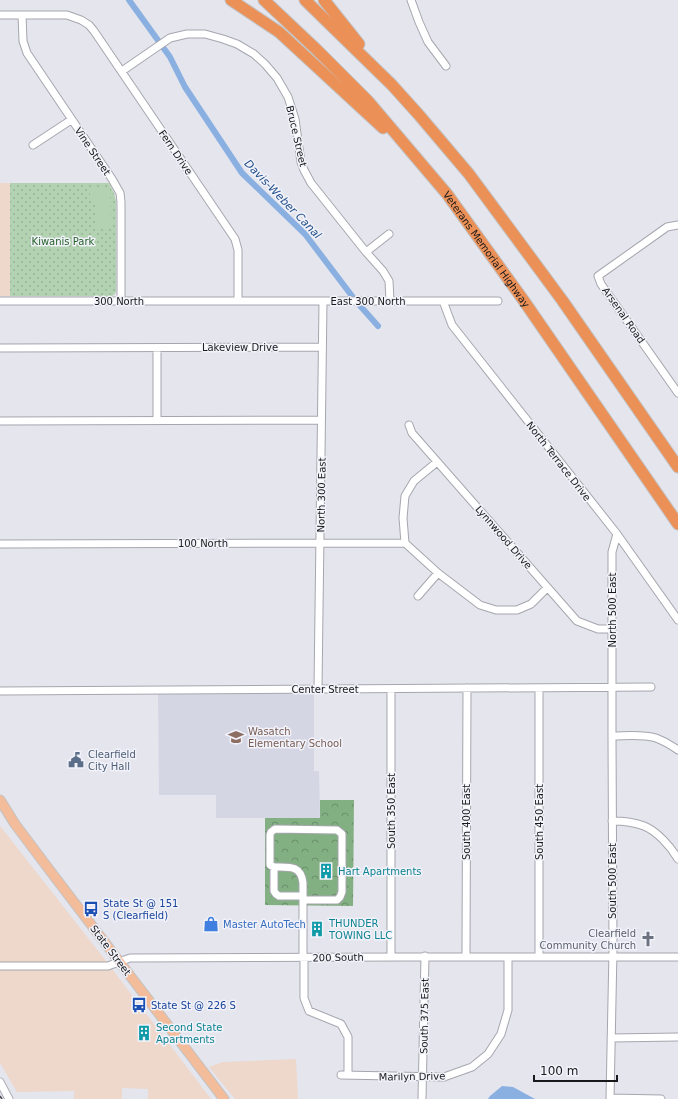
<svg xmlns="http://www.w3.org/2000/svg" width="678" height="1099" viewBox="0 0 678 1099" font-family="'DejaVu Sans',sans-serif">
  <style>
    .commercial { fill: #eed7cb }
    .built { fill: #d4d6e4 }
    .grass { fill: url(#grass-dots) }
    .forest { fill: url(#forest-crowns) }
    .pitch { fill: #b3d2b2 }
    .water { fill: #8aafe1 }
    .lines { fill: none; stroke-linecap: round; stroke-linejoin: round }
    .canal { stroke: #8aafe1; stroke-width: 6 }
    .minor-casing { stroke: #a6a6ae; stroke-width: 9 }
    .major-casing { stroke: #c3c3c4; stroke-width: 11 }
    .highway-casing { stroke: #c3c3c4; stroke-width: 13 }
    .minor { stroke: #fff; stroke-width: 7 }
    .major { stroke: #f3bc9a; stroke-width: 9 }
    .highway { stroke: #eb9056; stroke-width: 11 }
    .rail { stroke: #4e4e51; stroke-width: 1.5; stroke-dasharray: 5 5; stroke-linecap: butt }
    .labels { text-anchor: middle; stroke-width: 3; stroke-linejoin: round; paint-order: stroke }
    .street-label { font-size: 10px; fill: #19191b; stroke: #f2f2fa }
    .park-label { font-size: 10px; fill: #215f23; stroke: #f2f2fa }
    .education-label { font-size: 10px; fill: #785e54; stroke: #f2f2fa; text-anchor: start }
    .service-label { font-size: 10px; fill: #4e5e75; stroke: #f2f2fa; text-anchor: start }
    .culture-label { font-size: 10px; fill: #0d838f; stroke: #f2f2fa; text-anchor: start }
    .transit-label { font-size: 10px; fill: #164399; stroke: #f2f2fa; text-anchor: start }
    .shop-label { font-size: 10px; fill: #366cbe; stroke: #f2f2fa; text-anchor: start }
    .worship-label { font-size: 10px; fill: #5b616d; stroke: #f2f2fa; text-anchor: end }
    .water-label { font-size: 11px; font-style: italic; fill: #1e4d89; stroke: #f2f2fa }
  </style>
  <defs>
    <pattern id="grass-dots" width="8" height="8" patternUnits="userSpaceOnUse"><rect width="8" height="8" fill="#b3d2b2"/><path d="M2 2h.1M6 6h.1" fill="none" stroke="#99b498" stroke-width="1.8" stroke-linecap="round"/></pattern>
    <pattern id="forest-crowns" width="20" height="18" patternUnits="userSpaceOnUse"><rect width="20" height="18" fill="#83b082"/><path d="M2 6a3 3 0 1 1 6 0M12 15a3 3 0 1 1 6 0" fill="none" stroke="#6a8e6a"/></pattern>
  </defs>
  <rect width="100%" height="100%" fill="#e4e5ed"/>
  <path class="commercial" d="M0,183H10V296H0Z
    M0,826L106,961L211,1099H148V1089L122,1088V1099H74V1091L17,1092L0,1063Z
    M296,1059L298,1099H235L209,1067L223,1062Z"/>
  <path class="built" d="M158,692L314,694V771H319L320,818H216V795H159Z"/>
  <path class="grass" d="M10,183H109L114,193L116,201V292L114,295L112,296H10Z"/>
  <path class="forest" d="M320,800H354L353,906L265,905V818H320Z"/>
  <path class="pitch" d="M110,187L111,229H97V199H90V188Z"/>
  <path class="water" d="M502,1086L513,1087L535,1099H488L490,1096Z"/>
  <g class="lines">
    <path class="canal" d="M129,0L170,57L185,87L242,173L305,234L355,300L378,326"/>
    <defs>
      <path id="minor" d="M411,0L419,22L428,42L446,66
        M0,15H67L81,20L89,25L94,31L235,239L238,250V301
        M22,15L23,41L27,53L112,179L120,193L121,202V301
        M122,71L170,38L187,34H205L223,39L237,44L254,54L265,64L277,78L288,97L295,119L301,162L304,170L311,183L366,252L383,271L389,281L390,301
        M33,145L71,120
        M678,225L667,227L598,276L601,284L678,393
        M366,252L389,234
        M0,301H498
        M443,301L452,325L617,534L678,620
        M0,348L322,347
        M157,348V420
        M0,421L321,420
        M409,425L412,433L577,621L598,629H612
        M437,462L414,481L405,496L403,518L405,543L438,573L480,605L496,610H517L531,604L547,588
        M0,544L405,543
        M418,596L438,573
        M539,688V957
        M318,689L323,301
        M0,691L651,687
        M612,736C626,736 642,734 656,738C664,741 671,745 678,750
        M612,821C623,821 634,822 644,826C657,831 671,847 678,859
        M274,867L270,865V835L271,832L275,829L337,830L342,834V892L340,897L337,900H303
        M303,896H279L276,894L274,891V867C289,867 301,865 303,883V958
        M466,956L467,688
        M391,957V689
        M304,958V998L309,1011L341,1024L348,1037V1075
        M0,966H108L130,958C313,958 495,956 678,957
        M611,1038L678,1037
        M341,1075L444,1077L472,1067L488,1054L501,1034L508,1010V957
        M0,1082L9,1099
        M610,1098L661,1099
        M422,1099L425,956
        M610,1099L613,950L612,736V552L617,534"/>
      <path id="major" d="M0,800L15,824L48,868L224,1099"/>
      <g id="highway">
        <path d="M231,0L279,32L383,128"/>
        <path id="s1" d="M264,0L317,50L368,101L447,194L524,301L678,524"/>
        <path d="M305,0L392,85L419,115L469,174L562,300L678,467"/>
        <path d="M324,0L359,44"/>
      </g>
    </defs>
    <use href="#minor" class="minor-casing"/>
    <use href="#major" class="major-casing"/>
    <use href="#highway" class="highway-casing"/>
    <use href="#minor" class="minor"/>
    <use href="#major" class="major"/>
    <use href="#highway" class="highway"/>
    <path class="rail" d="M0,1096L2,1099"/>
  </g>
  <defs>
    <symbol id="school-bare" viewBox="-9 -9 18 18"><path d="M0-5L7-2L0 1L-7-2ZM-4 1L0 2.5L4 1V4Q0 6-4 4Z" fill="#8d6e63" stroke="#f2f2fa" stroke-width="2.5" paint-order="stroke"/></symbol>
    <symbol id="civic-bare" viewBox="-9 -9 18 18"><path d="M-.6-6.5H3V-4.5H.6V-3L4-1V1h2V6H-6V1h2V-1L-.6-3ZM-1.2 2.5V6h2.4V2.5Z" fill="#5c6f8a" stroke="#f2f2fa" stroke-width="2.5" paint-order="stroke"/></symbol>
    <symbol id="building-bare" viewBox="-9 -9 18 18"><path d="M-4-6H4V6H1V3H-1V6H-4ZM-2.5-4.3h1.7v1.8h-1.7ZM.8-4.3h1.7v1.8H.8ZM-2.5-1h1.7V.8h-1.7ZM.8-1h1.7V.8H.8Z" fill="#0f9aa8" stroke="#f2f2fa" stroke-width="2.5" paint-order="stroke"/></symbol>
    <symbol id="bus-bare" viewBox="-9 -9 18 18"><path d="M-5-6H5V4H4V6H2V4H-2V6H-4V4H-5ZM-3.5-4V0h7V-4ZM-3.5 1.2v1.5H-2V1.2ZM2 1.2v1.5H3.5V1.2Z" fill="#1a4fb4" stroke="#f2f2fa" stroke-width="2.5" paint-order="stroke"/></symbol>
    <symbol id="shop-bare" viewBox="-9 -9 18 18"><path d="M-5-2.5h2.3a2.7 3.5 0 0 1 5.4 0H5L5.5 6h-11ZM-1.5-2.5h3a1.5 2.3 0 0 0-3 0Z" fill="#3f7fe0" stroke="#f2f2fa" stroke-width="2.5" paint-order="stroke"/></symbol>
    <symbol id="church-bare" viewBox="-9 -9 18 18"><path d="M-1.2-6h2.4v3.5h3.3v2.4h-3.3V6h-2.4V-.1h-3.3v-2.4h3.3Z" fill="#6b7280" stroke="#f2f2fa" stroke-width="2.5" paint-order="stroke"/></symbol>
  </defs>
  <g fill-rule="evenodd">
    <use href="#school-bare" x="225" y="726" width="22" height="22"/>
    <use href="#civic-bare" x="65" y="749" width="22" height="22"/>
    <use href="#building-bare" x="315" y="860" width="22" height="22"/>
    <use href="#bus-bare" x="80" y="898" width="22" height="22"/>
    <use href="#shop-bare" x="200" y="913" width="22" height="22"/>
    <use href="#building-bare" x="306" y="918" width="22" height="22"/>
    <use href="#church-bare" x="637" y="928" width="22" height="22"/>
    <use href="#bus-bare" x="128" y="994" width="22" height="22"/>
    <use href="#building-bare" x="133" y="1022" width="22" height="22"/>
  </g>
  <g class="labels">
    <g class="street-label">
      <text transform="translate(297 136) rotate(77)" y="4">Bruce Street</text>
      <text transform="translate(93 151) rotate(56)" y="4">Vine Street</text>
      <text transform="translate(176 152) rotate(56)" y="4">Fern Drive</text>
      <text dy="4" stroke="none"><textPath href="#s1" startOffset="335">Veterans Memorial Highway</textPath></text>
      <text x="119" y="305">300 North</text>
      <text x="368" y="305">East 300 North</text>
      <text transform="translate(624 315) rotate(55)" y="4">Arsenal Road</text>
      <text x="240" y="351">Lakeview Drive</text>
      <text transform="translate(559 461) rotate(52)" y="4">North Terrace Drive</text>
      <text transform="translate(321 495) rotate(-89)" y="4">North 300 East</text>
      <text transform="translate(504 537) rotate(49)" y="4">Lynnwood Drive</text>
      <text x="203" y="547">100 North</text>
      <text transform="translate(612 610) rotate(-90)" y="4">North 500 East</text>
      <text x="325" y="693">Center Street</text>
      <text transform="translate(391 811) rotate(-90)" y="4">South 350 East</text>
      <text transform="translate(466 822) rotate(-90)" y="4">South 400 East</text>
      <text transform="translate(539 822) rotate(-90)" y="4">South 450 East</text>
      <text transform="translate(612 881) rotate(-90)" y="4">South 500 East</text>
      <text transform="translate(111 950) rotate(53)" y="4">State Street</text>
      <text transform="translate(338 957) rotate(-1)" y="4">200 South</text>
      <text transform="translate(424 1016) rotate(-89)" y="4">South 375 East</text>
      <text transform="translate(412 1076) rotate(-1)" y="4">Marilyn Drive</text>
    </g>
    <g class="park-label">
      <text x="63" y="245">Kiwanis Park</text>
    </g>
    <g class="education-label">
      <text x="248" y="735">Wasatch<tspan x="248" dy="12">Elementary School</tspan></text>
    </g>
    <g class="service-label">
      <text x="88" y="758">Clearfield<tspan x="88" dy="12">City Hall</tspan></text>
    </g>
    <g class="culture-label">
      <text x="338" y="875">Hart Apartments</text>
      <text x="329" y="927">THUNDER<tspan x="329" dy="12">TOWING LLC</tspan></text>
      <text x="156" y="1031">Second State<tspan x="156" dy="12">Apartments</tspan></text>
    </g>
    <g class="transit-label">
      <text x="103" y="907">State St @ 151<tspan x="103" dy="12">S (Clearfield)</tspan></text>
      <text x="151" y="1009">State St @ 226 S</text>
    </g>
    <g class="shop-label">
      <text x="223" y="928">Master AutoTech</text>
    </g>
    <g class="worship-label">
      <text x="636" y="937">Clearfield<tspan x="636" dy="12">Community Church</tspan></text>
    </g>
    <g class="water-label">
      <text transform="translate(283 199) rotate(46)" y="4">Davis-Weber Canal</text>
    </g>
  </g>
  <path d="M534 1075v6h83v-6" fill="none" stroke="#19191b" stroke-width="2"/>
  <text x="540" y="1075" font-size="12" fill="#19191b" stroke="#f2f2fa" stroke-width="3" paint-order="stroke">100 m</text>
</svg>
